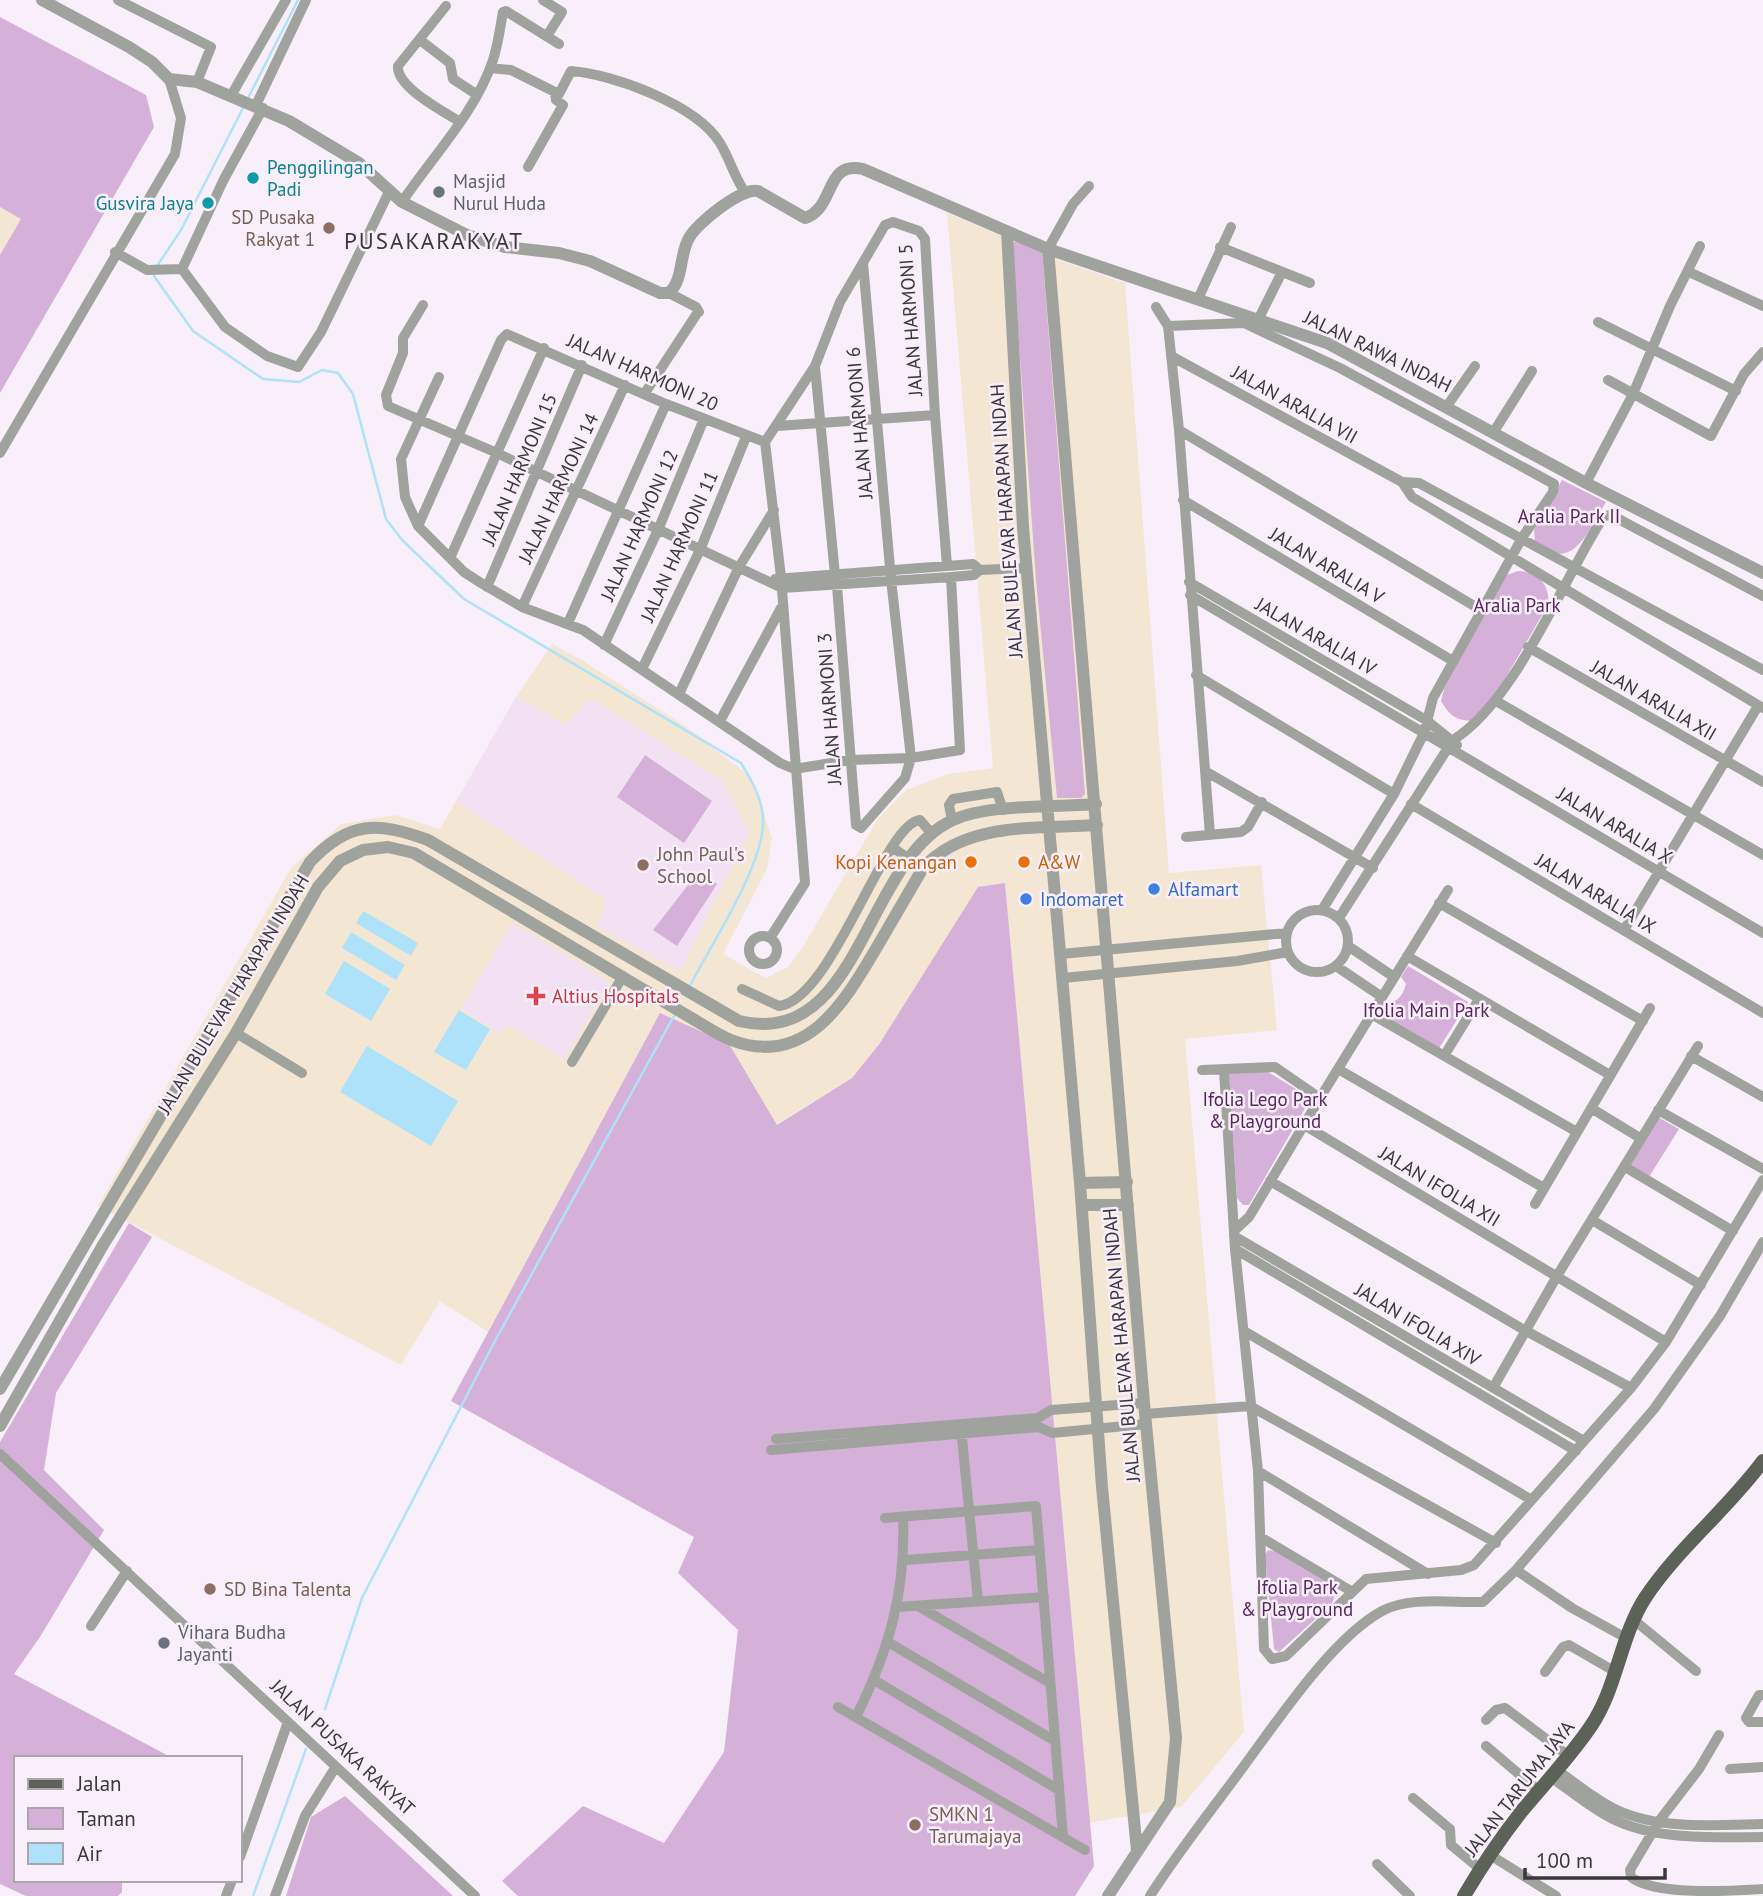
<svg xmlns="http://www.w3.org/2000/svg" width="1763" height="1896" viewBox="0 0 1763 1896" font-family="'PT Sans',sans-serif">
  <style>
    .commercial { fill: #f3e7d3 }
    .built { fill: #f1e1f3 }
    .green { fill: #d5b1d9 }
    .water { fill: #aee1fa }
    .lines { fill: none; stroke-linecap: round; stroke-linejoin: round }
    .stream { stroke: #aee1fa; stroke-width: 2.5 }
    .minor { stroke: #a0a39d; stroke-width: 10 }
    .tertiary { stroke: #a0a39d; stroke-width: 12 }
    .primary { stroke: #5d6258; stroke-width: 14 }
    .culture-dot { fill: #0f9aa8; stroke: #f9effa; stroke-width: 2.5 }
    .worship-dot { fill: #6b7280; stroke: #f9effa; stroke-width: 2.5 }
    .education-dot { fill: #8d6e63; stroke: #f9effa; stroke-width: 2.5 }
    .food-dot { fill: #e8710a; stroke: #f9effa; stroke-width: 2.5 }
    .shop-dot { fill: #3f7fe0; stroke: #f9effa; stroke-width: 2.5 }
    .health-dot { fill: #e0444e; stroke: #f9effa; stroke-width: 2.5 }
    .labels { text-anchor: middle; stroke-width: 5; stroke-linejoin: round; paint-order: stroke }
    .culture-label { font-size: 19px; fill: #0d838f; stroke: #f9effa; text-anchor: start }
    .worship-label { font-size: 19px; fill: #5b616d; stroke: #f9effa; text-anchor: start }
    .education-label { font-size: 19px; fill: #785e54; stroke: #f9effa; text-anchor: start }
    .street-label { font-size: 19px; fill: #3b373c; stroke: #f9effa }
    .park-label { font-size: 19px; fill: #58265e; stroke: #f9effa }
    .food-label { font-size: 19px; fill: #c56008; stroke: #f9effa; text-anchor: end }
    .shop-label { font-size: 19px; fill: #366cbe; stroke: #f9effa; text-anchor: start }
    .health-label { font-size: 19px; fill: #be3a42; stroke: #f9effa; text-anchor: start }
    .quarter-label { font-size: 23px; letter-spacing: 2px; fill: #3b373c; stroke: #f9effa }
  </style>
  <rect width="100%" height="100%" fill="#f9effa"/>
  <path class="commercial" d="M0,207L22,219L0,255Z
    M947,213L1064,262L1125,283L1169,873L1261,865L1277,1030L1185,1039L1244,1732L1181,1807L1088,1823L1005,883L852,1078L776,1125L753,1088L660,1013L488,1332L440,1301L401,1365L98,1206L291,868L341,824L395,815L440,829L516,697L552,644L580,659L682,724L751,777L772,838L767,869L723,954L766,978L788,967L801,950L877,820L906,790L948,774L993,768Z"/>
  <path class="built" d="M516,697L566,725L590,698L723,781L749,832L680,971L599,927L605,899L457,802Z
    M512,923L610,982L564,1059L507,1025L501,1034L461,1009Z"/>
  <path class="green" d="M0,17L146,95L154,127L0,393V255L21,219L0,207Z
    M1017,240L1042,250L1085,794L1081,798H1057L1036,580L1012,244Z
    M1562,480L1606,502C1596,518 1579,560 1555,553C1548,551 1541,545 1535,542L1534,530Z
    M1518,571C1537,571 1551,585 1548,605L1488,708L1473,721C1455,720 1450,716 1441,701L1444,689L1504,576Z
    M645,755L712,801L684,843L617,797Z
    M699,871L717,884L677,946L653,930Z
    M1005,883L1094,1866L1075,1896H518L502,1881L583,1806L664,1843L724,1752L738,1630L678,1573L694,1537L451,1401L660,1013L729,1044L777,1125L852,1078L880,1043L978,887Z
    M1408,966L1468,1002L1438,1050L1376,1015L1383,1004C1396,1003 1402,998 1406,984L1401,977Z
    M1268,1072L1311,1098L1249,1205H1243L1237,1198L1229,1073Z
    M1658,1117L1679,1129L1649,1177L1630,1165Z
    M129,1223L152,1237L56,1393L44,1470L104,1530L40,1637L14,1674L165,1754L166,1758H16V1880H122V1892L118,1896H26L0,1884V1442Z
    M1268,1550L1275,1551L1333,1586L1336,1591L1332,1604L1279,1652L1274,1649L1265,1555Z
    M345,1796L453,1896H286L311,1817Z"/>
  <path class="water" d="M363,911L418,943L411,956L356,923Z
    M351,932L405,965L396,980L342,948Z
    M344,961L390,989L371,1021L325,994Z
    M459,1010L490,1029L466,1070L434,1052Z
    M367,1046L458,1101L431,1146L340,1092Z"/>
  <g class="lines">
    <path class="stream" d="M247,100L298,0
      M157,266L181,230L244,106
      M155,272L154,276L193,331L263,379L299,382L322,370L338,373L353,394L386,519L402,540L464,599L741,763C752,781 764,802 763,823C763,866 710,947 689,987
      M325,1709L362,1598L496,1339L675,1014
      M253,1896L306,1749"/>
    <path class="minor" d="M118,0L211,47L197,82
      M543,0L562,12L547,36
      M446,6L398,66C396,87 443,111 460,122
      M420,40L450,63L453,79L476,94
      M490,68L511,70L559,94L571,71C613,74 697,105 720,143C730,159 734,177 745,192
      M232,94L286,0
      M256,105L306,0
      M528,167L563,105L556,100L555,93
      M402,202C432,157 476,112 493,60C498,45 500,28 503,12L506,11L559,44
      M1220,247L1310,283
      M1048,249L1073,204L1089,186
      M115,252L147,270L182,269L225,327L267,356L298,367L321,332L389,192
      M182,269L224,179L263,108
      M1689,272L1763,306
      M669,293L696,307L699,312
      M1198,299L1231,227
      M423,305L403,338V353L386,395L388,406L497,453L782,588
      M1156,307L1168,326L1179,430L1210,835
      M1259,318L1282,272
      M1598,322L1736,391
      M1168,326L1244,323L1340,368L1554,484L1553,492L1522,538L1433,698L1424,733L1394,794L1322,910
      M1171,356L1402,482L1412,497L1763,708
      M815,367L835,575
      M439,377L401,459L405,497L418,526L464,572L481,583L522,607L583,630L780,763L794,769L850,760L911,758L960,750L951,577
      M1608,380L1711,436L1744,374L1763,352
      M645,393L696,315
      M1447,406L1475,366
      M777,426L935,415
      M1179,430L1481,610
      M1493,433L1532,371
      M765,442L815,366L840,302L885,225L893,222L919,231L925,239L935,415L947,566
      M765,442L781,577L805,883L770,938
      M0,453L175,154L181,118L169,79
      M1402,482L1419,483L1763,670
      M1586,483L1633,394L1670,306L1700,246
      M1183,500L1453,661
      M418,526L501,340L507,334L666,404L765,442
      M450,558L544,348
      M775,579L973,564L980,570
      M1189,582L1426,720L1457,745
      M837,586L856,825L861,828L905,778L911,758L891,579L863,263
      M487,587L582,365
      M782,588L951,577L974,575L980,570L1026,568
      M1190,595L1763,933
      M522,607L625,385
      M568,623L666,404
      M604,645L658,530L704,419
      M1528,647L1763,782
      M642,669L700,550L746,437
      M1196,675L1394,794
      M679,694L739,567L774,510
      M1496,701L1763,855
      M720,721L781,608
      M1205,771L1373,868
      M1411,804L1763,1013
      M952,820L949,805L953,799L997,792L1003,810
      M1186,837L1241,832L1248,827L1262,802
      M892,847L909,859
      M1439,903L1643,1021
      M1286 941a31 31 0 1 1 62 0a31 31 0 1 1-62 0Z
      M1339,918L1453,740C1516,701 1563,579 1604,516L1611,515L1763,596
      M1624,930L1758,706
      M749 950a14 14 0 1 1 28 0a14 14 0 1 1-28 0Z
      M1348,946L1394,977
      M1061,954L1287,933
      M1407,956L1610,1075
      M1336,966L1382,997
      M1063,978L1237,961L1288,952
      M742,989L779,1006C833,999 884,823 920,820L932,834
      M1371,1014L1577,1132
      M236,1033L302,1073
      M1444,1056L1479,999
      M1691,1056L1763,1097
      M572,1062L623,976
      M1338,1069L1544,1188
      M1202,1070L1275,1067L1320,1098L1249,1217L1235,1230
      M1224,1070L1235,1249L1258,1471L1264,1649L1272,1659L1286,1656L1366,1579L1461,1570L1474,1565L1631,1388L1666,1342L1763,1180
      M1320,1098L1448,890
      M1591,1108L1640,1138
      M1658,1110L1763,1169
      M1304,1125L1666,1342
      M1625,1167L1733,1231
      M1270,1181L1526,1331L1631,1388
      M1535,1204L1650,1008
      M1592,1220L1701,1285
      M1234,1236L1584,1441
      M1235,1249L1576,1451
      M1244,1331L1530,1499
      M1493,1388L1557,1276L1698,1046
      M1145,1414L1250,1406L1496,1543
      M961,1428L978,1601
      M776,1439L1038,1418L1051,1410L1144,1403
      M771,1450L1039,1427L1052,1433L1146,1424
      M0,1454L475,1896
      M1258,1471L1428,1574
      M885,1518L1036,1506L1063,1837
      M1262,1538L1351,1591
      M905,1560L1040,1550
      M1516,1570L1572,1608L1626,1638
      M918,1606L1050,1683
      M897,1607L1044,1597
      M1634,1620L1696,1671
      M91,1626L127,1571
      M888,1642L1055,1741
      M1545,1672L1563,1647L1569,1645L1614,1671
      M874,1680L1059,1790
      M1763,1695H1759L1746,1718L1749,1722H1763
      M838,1707L1085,1850
      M856,1717C889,1650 906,1592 903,1517
      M1486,1720L1496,1710L1505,1708L1570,1757
      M1719,1735L1699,1769L1659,1821L1630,1870L1631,1877C1655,1896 1730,1891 1763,1889
      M1486,1746L1540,1792
      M1730,1769L1763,1767
      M1558,1771C1577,1784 1597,1801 1617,1810C1660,1830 1717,1825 1763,1824
      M1552,1778C1571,1791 1591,1808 1611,1818C1655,1841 1715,1837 1763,1837
      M1413,1798L1450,1829L1451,1845L1480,1869
      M1490,1855L1556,1896
      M240,1857L288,1722
      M1377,1864L1410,1896
      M226,1896L232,1880
      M275,1896L305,1816L335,1768
      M1150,1896C1178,1852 1210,1812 1241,1770C1276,1723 1331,1639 1382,1611C1409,1596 1453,1603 1483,1602L1516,1570L1654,1409L1720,1316L1763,1242"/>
    <path class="tertiary" d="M42,0L129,47L152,62L169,79L197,82L289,121L359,163L402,202L467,235L505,247L559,253L590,261L660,293H669C684,279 679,255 689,238C697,223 742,187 758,191L805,218C836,208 824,160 863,169L1048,249L1327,343L1586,483L1763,573
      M1007,231L1023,527L1080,1183L1102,1487L1137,1851
      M1048,249L1144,1403L1176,1738L1170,1802L1108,1896
      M1080,1183L1127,1182
      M1082,1205H1128
      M0,1389L310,862C349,820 378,822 428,840L739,1021C861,1050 864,860 953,820C991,803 1054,808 1096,804
      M0,1426L103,1245L236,1033L318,887L340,861L363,850L388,847L414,853L693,1019C705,1026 718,1035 731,1040C807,1069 845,1001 877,947C892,921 908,894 923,868C966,821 1038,829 1097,825"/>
    <path class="primary" d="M1464,1896C1481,1867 1500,1839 1521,1812C1545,1783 1570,1757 1591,1726C1617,1688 1620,1637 1645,1598C1678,1548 1727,1510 1763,1461"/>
  </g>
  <g class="culture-dot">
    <circle cx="253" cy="178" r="7"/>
    <circle cx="208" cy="203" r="7"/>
  </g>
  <g class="worship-dot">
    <circle cx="439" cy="192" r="7"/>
    <circle cx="164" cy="1643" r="7"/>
  </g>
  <g class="education-dot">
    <circle cx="329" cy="228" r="7"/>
    <circle cx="643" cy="865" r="7"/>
    <circle cx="210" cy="1589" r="7"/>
    <circle cx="915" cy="1825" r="7"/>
  </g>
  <g class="food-dot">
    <circle cx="971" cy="862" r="7"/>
    <circle cx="1024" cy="862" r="7"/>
  </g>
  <g class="shop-dot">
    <circle cx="1154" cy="889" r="7"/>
    <circle cx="1026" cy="899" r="7"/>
  </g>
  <path class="health-dot" d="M532.5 985.5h7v7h7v7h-7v7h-7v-7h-7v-7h7z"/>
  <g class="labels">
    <g class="culture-label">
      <text x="267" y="174">Penggilingan<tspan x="267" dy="22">Padi</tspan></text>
      <text x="194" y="210" text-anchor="end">Gusvira Jaya</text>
    </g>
    <g class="worship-label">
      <text x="453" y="188">Masjid<tspan x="453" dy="22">Nurul Huda</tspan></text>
      <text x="178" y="1639">Vihara Budha<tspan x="178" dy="22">Jayanti</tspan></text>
    </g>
    <g class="education-label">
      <text x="315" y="224" text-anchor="end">SD Pusaka<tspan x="315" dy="22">Rakyat 1</tspan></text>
      <text x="657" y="861">John Paul's<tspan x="657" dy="22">School</tspan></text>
      <text x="224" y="1596">SD Bina Talenta</text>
      <text x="929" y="1821">SMKN 1<tspan x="929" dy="22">Tarumajaya</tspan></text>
    </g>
    <g class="street-label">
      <text transform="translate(910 320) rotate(-94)" y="7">JALAN HARMONI 5</text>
      <text transform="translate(1378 351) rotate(26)" y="7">JALAN RAWA INDAH</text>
      <text transform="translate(643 372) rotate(24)" y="7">JALAN HARMONI 20</text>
      <text transform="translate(1295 404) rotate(29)" y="7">JALAN ARALIA VII</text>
      <text transform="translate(859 423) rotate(-95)" y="7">JALAN HARMONI 6</text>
      <text transform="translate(519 469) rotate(-67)" y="7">JALAN HARMONI 15</text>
      <text transform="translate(558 488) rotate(-65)" y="7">JALAN HARMONI 14</text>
      <text transform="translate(1006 521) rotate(-94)" y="7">JALAN BULEVAR HARAPAN INDAH</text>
      <text transform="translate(639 525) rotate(-66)" y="7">JALAN HARMONI 12</text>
      <text transform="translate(679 546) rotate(-66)" y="7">JALAN HARMONI 11</text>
      <text transform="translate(1327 565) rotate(31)" y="7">JALAN ARALIA V</text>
      <text transform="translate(1316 636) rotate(30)" y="7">JALAN ARALIA IV</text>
      <text transform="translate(1654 700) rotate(30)" y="7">JALAN ARALIA XII</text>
      <text transform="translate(829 709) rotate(-94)" y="7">JALAN HARMONI 3</text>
      <text transform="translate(1615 825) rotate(31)" y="7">JALAN ARALIA X</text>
      <text transform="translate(1596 893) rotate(31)" y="7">JALAN ARALIA IX</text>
      <text transform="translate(233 994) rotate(-59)" y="7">JALAN BULEVAR HARAPAN INDAH</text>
      <text transform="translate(1440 1186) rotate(31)" y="7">JALAN IFOLIA XII</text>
      <text transform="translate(1418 1324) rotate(31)" y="7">JALAN IFOLIA XIV</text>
      <text transform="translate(1121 1345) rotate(-95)" y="7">JALAN BULEVAR HARAPAN INDAH</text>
      <text transform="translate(343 1747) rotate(43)" y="7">JALAN PUSAKA RAKYAT</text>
      <text transform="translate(1519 1788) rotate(-52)" y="7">JALAN TARUMA JAYA</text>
    </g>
    <g class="park-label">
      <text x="1569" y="523">Aralia Park II</text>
      <text x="1517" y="612">Aralia Park</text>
      <text x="1426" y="1017">Ifolia Main Park</text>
      <text x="1265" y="1106">Ifolia Lego Park<tspan x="1265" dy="22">&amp; Playground</tspan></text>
      <text x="1297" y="1594">Ifolia Park<tspan x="1297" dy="22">&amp; Playground</tspan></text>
    </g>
    <g class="food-label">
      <text x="957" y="869">Kopi Kenangan</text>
      <text x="1038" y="869" text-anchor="start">A&amp;W</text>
    </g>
    <g class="shop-label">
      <text x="1168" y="896">Alfamart</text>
      <text x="1040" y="906">Indomaret</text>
    </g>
    <g class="health-label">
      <text x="552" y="1003">Altius Hospitals</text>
    </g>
    <g class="quarter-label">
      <text x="434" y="249">PUSAKARAKYAT</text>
    </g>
  </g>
  <rect x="14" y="1756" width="228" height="126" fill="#f9effa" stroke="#ada5ae" stroke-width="2"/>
  <rect x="28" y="1779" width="35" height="10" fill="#5d6258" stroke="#ada5ae" stroke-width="2"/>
  <text x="77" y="1791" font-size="21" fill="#3b373c">Jalan</text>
  <rect x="28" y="1808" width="35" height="21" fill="#d5b1d9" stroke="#ada5ae" stroke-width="2"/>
  <text x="77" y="1826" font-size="21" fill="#3b373c">Taman</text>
  <rect x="28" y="1843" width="35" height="21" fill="#aee1fa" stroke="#ada5ae" stroke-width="2"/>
  <text x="77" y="1861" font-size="21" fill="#3b373c">Air</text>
  <path d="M1525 1868v10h140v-10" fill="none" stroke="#3b373c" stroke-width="3.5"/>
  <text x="1536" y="1868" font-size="21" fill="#3b373c" stroke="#f9effa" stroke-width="5" paint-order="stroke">100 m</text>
</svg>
